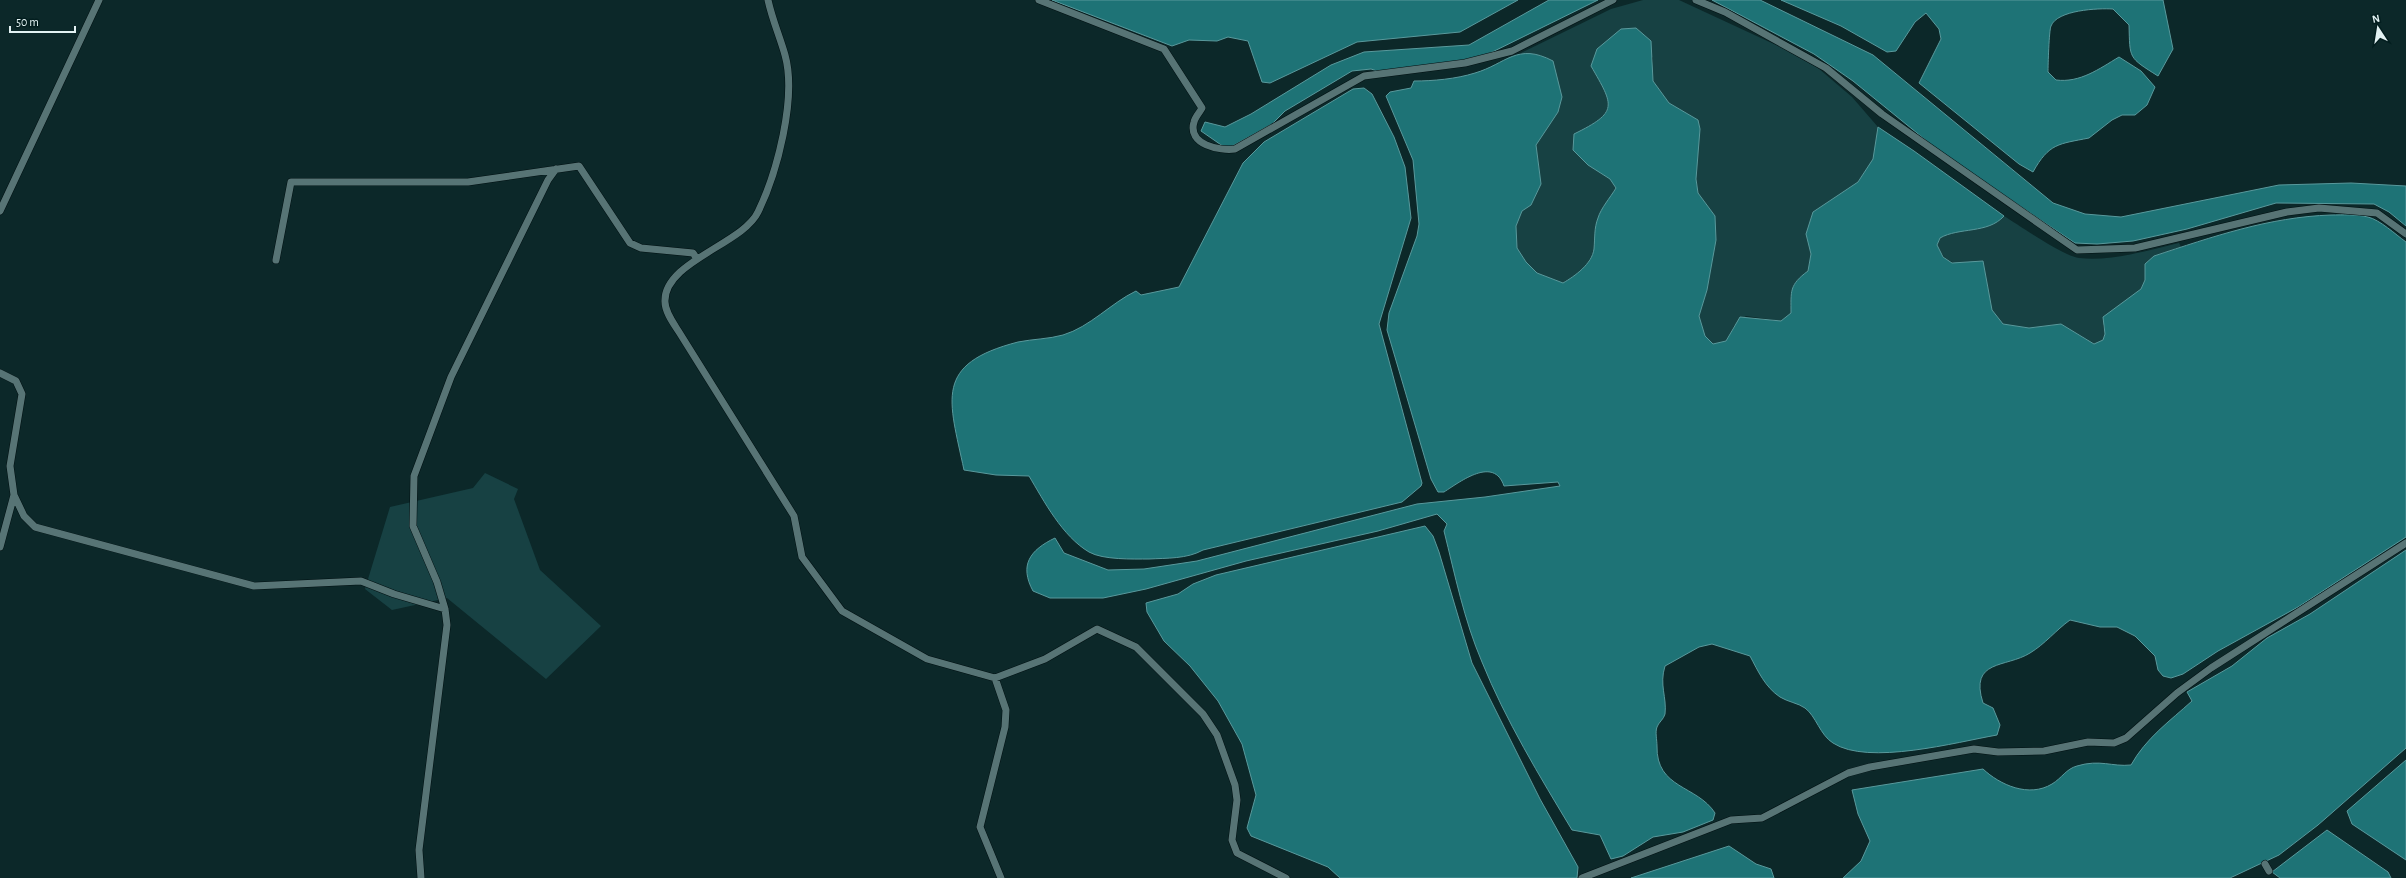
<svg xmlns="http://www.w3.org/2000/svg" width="2406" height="878" viewBox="0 0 2406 878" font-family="'Alegreya Sans',sans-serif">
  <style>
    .green { fill: #174143 }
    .water { fill: #1e7376; stroke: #59999c }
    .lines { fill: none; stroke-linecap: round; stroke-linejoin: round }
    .minor-casing { stroke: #001012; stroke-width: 8 }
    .minor { stroke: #577475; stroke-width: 7 }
  </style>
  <rect width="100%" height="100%" fill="#0c2829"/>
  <path class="green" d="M1643,0H1679L1776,45L1818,68L1852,97L1878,127L1873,159L1858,182L1813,212L1806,234L1811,254L1808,271C1789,285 1790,291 1791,313L1781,321L1746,316L1734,326L1726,341L1713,344L1705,336L1699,316L1707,290L1716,240L1715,216L1698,193L1696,178L1700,129L1698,120L1669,103L1653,81V57L1609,97C1609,112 1602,119 1590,126L1600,173L1610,179L1616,188L1594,236V251L1586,266L1574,277L1563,283L1537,273L1526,262L1517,248L1516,226L1522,211L1531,205L1541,184L1536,145L1558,112L1553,61L1543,56L1521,53L1611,9Z
    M2004,216C2022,227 2061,255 2079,258C2109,262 2150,250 2179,243L2181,247L2154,256L2145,264V280L2141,289L2103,325L2105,334L2103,340L2095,344L2061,324L2029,328L2003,324L1992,310L1983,261C1960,263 1949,269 1937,246L1940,238C1959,227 1988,234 2004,216Z
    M485,473L518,489L514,499L540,570L601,626L546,679L447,598L392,610L365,589L390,507L473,488Z"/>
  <path class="water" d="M1052,0H1518L1460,32L1357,42L1270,83L1262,82L1248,41L1228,37L1217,41L1189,40L1172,46Z
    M1549,0H1598L1476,60L1380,72L1371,69L1352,71L1285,111L1272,124L1227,149L1201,131L1205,122L1225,127L1251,114L1331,65L1364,52L1469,45Z
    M1712,0H1760L1873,55L2053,203L2085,214L2121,217L2279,185L2351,183L2406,186V226L2389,212L2374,204L2276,203L2187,229L2133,241L2097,244L2075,243L1944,155L1853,81L1814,54Z
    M1781,0H2163L2173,49L2158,76C2128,57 2130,59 2129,25L2113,9C2098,8 2057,10 2051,26C2049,30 2048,66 2048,72L2056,80C2080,83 2099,69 2119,57L2141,71L2155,87L2147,105L2135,115H2122L2112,120L2089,138C2059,144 2049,143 2033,172L2019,164L1919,83L1941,39L1939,29L1926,13L1915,22L1896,51L1887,52L1841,26Z
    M1636,28L1651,41L1653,81L1669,103L1698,120L1700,129L1696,179L1698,193L1715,216L1716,240L1707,290L1699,316L1705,336L1713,344L1726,341L1740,317L1781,321L1791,313C1791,291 1789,285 1808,271L1811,254L1806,234L1813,212L1858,182L1873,159L1878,127L1914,151L2004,216C1988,234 1959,227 1940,238L1937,245L1943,257L1952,263L1983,261L1992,310L2003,324L2029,328L2061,324L2094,344L2103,340L2105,334L2103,317L2141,289L2145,280V264L2154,256C2212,237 2269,217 2331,215C2343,215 2356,214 2368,217C2380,220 2395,234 2406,242V537L2298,607L2218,651L2183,674L2171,678L2163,676L2158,670L2155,656L2135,636L2117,627H2100L2070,620C2056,630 2045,644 2030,653C2006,668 1969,659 1983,703L1993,708L2000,725L1997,735C1957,742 1868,766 1833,743C1820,735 1816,716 1805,708C1798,703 1788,702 1780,697C1765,687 1758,671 1750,656L1712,644L1699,647L1665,666C1659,685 1667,697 1665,714C1664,719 1658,723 1657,727C1655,732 1657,740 1657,746C1656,789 1697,785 1715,813L1713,820L1683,832L1653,837L1623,856L1611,859L1600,835L1572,830C1540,777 1505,719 1482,662C1464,620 1455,575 1444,531L1447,524L1437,514L1378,531L1246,561L1146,589L1103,598H1050L1033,591C1019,565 1030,550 1055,538L1064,553L1108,570L1144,569L1197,561L1417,504L1485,497L1560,486L1558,482L1504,486C1494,456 1461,481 1444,492H1438L1431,479L1387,330L1389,313L1417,236L1419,224L1413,160L1386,96L1390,92L1411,88L1414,81C1433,81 1456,79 1475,73C1506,64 1517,42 1553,61L1562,97L1558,112L1536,145L1541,184L1531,205L1522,211L1516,226L1517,248L1526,262L1537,273L1563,283C1575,276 1592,264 1594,249C1595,238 1594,228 1598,218C1601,208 1610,198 1616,188L1610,179L1588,165L1573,150L1574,134C1619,112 1614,106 1591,66L1597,49L1621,29Z
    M1364,88L1372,94L1394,137L1405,167L1411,218L1379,324L1422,483L1421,486L1402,502L1203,550C1187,559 1167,558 1149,559C1133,559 1103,560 1089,552C1062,536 1044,501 1029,476L996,475L964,470C949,399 933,364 1018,342C1033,339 1049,339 1063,335C1090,327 1111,303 1136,291L1141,295L1179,287L1243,163L1264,142L1353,89Z
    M1425,526L1433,536L1439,552L1472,663L1540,799L1578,867L1577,878H1340L1328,867L1251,836L1247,828L1256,795L1242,744L1218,701L1190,666L1164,641L1147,612L1146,603L1178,594L1193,584L1216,575Z
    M2406,550V748L2318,825L2279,855L2230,878H1843L1861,861L1870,841L1858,814L1852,790L1983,769C2000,785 2029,798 2052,784C2062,778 2066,769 2077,766C2100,759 2112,767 2131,765C2146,738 2170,721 2192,701L2187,692L2232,666L2267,638L2310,614Z
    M2406,760V860L2352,824L2347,811Z
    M2327,830L2388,872L2391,878H2280L2272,872Z
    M1729,846L1756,864L1771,869L1774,878H1631Z"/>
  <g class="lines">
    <defs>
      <path id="minor" d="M768,0C772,19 780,37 785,55C797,98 777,173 758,212C743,244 663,262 665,302C665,312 674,324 679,332L794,516L802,557L842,611L927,659L995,678L1006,710L1005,727L980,827L1001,878
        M1039,0L1164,49L1202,108C1200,112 1195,117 1194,122C1187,145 1220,151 1235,149L1364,76L1465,63L1512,51L1613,0
        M1696,0L1725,12L1826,68L1882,114L2077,250L2135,248L2287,212L2319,208L2377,213L2406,234
        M0,211L99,0
        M276,260L291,182H468L579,166L630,243L641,248L693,253L697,259
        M0,373L16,381L22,394L10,466L14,495L0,547
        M14,495L24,516L35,527L254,586L361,581L394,594L445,609
        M995,678L1045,659L1097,629L1136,647L1203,714L1217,735L1235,785L1237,800L1232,840L1237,853L1286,878
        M2265,864L2269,871
        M421,878L419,850L447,625L445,609L437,582L413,526L414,476L451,377L548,180L556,169
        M1582,878L1731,820L1762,818L1848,773L1870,767L1974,749L1998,752L2044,751L2088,742L2114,743L2126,738L2177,693L2211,668L2406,543"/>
    </defs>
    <use href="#minor" class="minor-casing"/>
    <use href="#minor" class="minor"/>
  </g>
  <g transform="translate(2378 28) rotate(348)" stroke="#031e1f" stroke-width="3" paint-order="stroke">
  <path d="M0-3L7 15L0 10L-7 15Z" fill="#e3f2f3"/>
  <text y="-6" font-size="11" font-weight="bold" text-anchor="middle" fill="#e3f2f3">N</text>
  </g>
  <path d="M10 26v6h65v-6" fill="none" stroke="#e3f2f3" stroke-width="2"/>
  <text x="16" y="26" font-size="12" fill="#e3f2f3" stroke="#031e1f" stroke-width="3" paint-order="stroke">50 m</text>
</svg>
